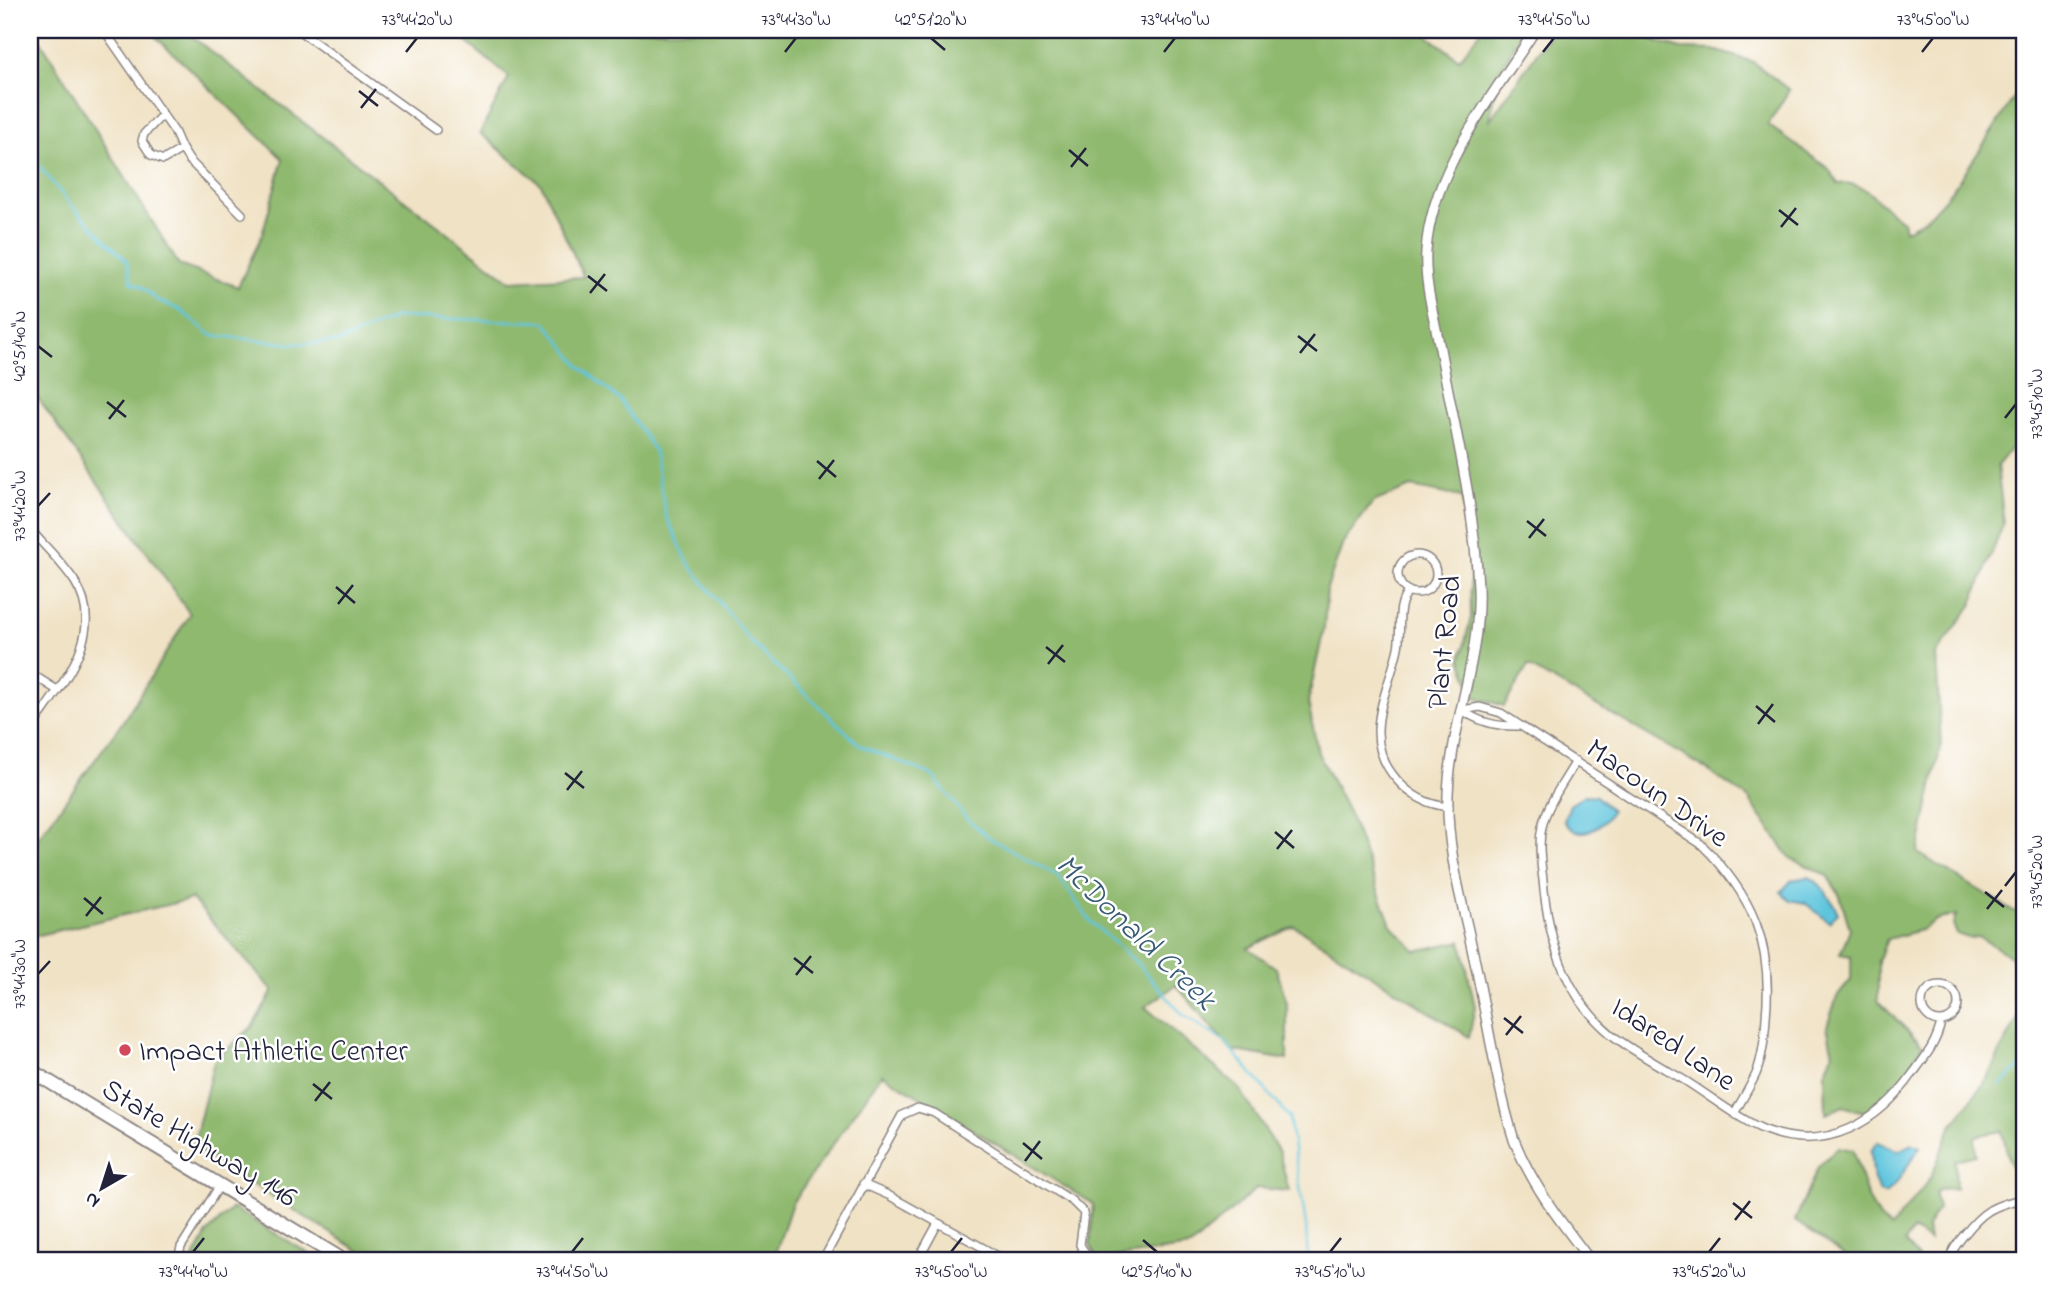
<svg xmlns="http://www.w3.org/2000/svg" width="2055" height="1290" viewBox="0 0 2055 1290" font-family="'Indie Flower',sans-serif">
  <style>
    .forest { fill: #90b970; stroke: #596e56; stroke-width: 2 }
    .water { fill: #5fc5dd; stroke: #40748c; stroke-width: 2 }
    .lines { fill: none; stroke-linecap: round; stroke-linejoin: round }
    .stream { stroke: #5fc5dd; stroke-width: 2.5 }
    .minor-casing { stroke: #898280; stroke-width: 10 }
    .tertiary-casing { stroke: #898280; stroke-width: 12 }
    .primary-casing { stroke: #898280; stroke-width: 16 }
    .minor { stroke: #fff; stroke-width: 7 }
    .tertiary { stroke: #fff; stroke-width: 9 }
    .primary { stroke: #fff; stroke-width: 12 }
    .ticks { fill: none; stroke: #22223b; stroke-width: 2.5 }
    .poi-dot { fill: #d1495b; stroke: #fff; stroke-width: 2.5 }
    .labels { text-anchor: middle; stroke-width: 5; stroke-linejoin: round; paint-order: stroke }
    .street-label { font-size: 30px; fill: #22223b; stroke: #fff }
    .poi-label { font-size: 30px; fill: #22223b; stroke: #fff; text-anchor: start }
    .water-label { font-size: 32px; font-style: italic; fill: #375b74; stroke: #fff }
    .neatline { fill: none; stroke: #22223b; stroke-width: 2.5 }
    .ticks-label { font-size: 18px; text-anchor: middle; fill: #22223b }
  </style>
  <rect width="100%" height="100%" fill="#fff"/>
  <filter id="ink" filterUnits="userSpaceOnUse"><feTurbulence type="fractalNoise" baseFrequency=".0143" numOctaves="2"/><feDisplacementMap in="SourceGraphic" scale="14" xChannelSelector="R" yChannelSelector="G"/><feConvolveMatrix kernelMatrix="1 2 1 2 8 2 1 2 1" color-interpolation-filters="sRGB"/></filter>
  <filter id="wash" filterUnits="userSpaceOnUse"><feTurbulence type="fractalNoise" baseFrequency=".00686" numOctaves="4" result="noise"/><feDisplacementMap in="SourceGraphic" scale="28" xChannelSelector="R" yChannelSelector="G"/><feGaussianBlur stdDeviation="1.57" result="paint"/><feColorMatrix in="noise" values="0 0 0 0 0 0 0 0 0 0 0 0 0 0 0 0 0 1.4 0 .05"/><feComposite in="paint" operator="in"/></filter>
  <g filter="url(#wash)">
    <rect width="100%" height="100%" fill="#f0e2c5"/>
    <path class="forest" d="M30,30H34L179,265L238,287L262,235L283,159L149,30H183L510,281L584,277L541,184L480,133L509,77L452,30H1420L1459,59L1482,30H1523L1498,74L1489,121L1553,30H1624L1681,49L1714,50L1753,62L1789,90L1768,125L1829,169L1838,184C1868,179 1880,208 1903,221L1905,230C1948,216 1996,119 2025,82V431L1997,466L2004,522L1972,604L1936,655L1941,745L1918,853L2025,918V1180H2019L2009,1160L2002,1131L1975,1136L1976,1155L1955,1160L1956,1188L1939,1189L1935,1195L1938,1209L1927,1227L1929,1241L1913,1230L1905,1243L1920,1260H1851L1795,1221L1818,1167L1838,1147L1853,1150C1862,1176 1866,1211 1891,1228L1931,1177L1951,1127L1986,1080L2022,1010L2012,957L1979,937L1971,939L1957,934L1953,925L1956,915L1936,920L1921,930L1887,939L1878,961V1001L1922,1045C1906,1074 1894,1097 1864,1112L1843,1106L1826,1114L1825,1073L1833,1054L1827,1026L1837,997L1851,980V956L1840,954L1850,929L1840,896L1827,875L1790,858L1748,798L1700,765L1528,666L1504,706L1475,697L1461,659L1471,617L1470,566L1462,497L1411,487L1373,502L1343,543L1327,588L1324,628L1308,702L1318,753L1351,818L1391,925L1416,951L1461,941L1475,1007L1469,1037L1294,926L1248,948L1276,968L1287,1003V1060L1231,1050L1176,985L1145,1007L1239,1088L1279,1152L1289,1191L1257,1188L1190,1247L1098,1260L1090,1245L1093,1204L882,1074L792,1203L773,1260H374L193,1147L214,1061L252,1027L273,991L192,899L30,937V849L122,723L190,614L30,387Z
      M232,1208L320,1260H193L207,1233Z"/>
    <path class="water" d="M1585,795L1596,796L1611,810C1603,830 1577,842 1564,821L1570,805Z
      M1808,877C1819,879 1833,902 1838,913L1829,922L1805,903L1790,900L1781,892L1792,880Z
      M1878,1142L1899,1151L1913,1144L1920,1147L1895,1185L1885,1194L1879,1192L1874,1180L1871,1151Z"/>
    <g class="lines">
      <path class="stream" d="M30,155L71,205L127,261L132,283L141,286L157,300L180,310L211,335L292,344L340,342L396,317L545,322L580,366L620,400L654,450L666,516L689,564L751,642L861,746L932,775L966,818L991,839L1058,876L1090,921L1137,963L1183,1015L1225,1042L1289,1117L1306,1225L1308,1260
        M2000,1085L2025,1063"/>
    </g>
  </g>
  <g filter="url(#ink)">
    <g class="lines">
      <defs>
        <path id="minor" d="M104,30L174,131L182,149L163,160L151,155L142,141L144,134L162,115
          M298,30L436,130
          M182,149L189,160L242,214
          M30,529C44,546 63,563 75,582C109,635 58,688 30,730
          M1398 574a19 19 0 1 1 38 0a19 19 0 1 1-38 0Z
          M1409,591C1395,605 1402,629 1398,648C1388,695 1359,737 1397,780C1411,796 1428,805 1449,807
          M30,673L57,690
          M1462,710L1480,707L1501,713L1701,844C1753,895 1773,944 1766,1017C1765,1036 1763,1056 1756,1074C1750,1087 1742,1100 1735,1112
          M1462,710C1480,723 1498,727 1520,726
          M1576,761C1564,782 1547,804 1542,827C1538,844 1541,863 1543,880C1548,938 1564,996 1612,1035C1634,1052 1660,1066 1684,1080C1707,1094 1741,1121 1765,1130C1827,1154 1879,1122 1914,1072C1926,1056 1937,1042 1941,1022
          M1922 1003a18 18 0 1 1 36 0a18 18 0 1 1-36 0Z
          M863,1184L888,1195L1005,1260
          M178,1260L181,1247L220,1185
          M823,1260L902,1115L918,1108L934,1113L1072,1201L1084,1213L1080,1245L1090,1260
          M918,1260L938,1223
          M1950,1260C1949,1250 1977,1218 1987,1212C1995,1206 2004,1204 2013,1201"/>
        <path id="tertiary" d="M1535,30C1493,97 1432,167 1426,251C1424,284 1435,320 1441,354C1455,431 1475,508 1478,588C1481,657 1451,724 1448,794C1446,849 1462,900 1473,953C1487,1015 1495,1079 1514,1140C1532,1185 1560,1221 1590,1260"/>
        <path id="primary" d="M30,1070L343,1260"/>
      </defs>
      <use href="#minor" class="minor-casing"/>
      <use href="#tertiary" class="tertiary-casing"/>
      <use href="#primary" class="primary-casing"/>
      <use href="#minor" class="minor"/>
      <use href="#tertiary" class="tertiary"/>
      <use href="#primary" class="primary"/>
    </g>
  </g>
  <path class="ticks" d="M931,38L945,50M406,52L417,38M785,52L796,38M1164,52L1175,38M1543,52L1554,38M1922,52L1933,38M359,91L378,106M361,108L376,89M1069,150L1088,166M1071,167L1086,148M1779,210L1798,225M1781,227L1796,208M588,276L607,291M590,293L605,274M1298,336L1317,351M38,346L52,357M1300,353L1315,334M107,402L126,417M2005,418L2016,404M109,419L124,400M817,461L836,477M819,479L834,460M38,506L50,493M1527,521L1546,536M1529,538L1544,519M336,587L355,603M338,604L353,585M1046,647L1065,662M1048,664L1063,645M1756,706L1775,722M1758,724L1773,704M565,773L584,788M567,790L582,771M1275,832L1294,848M1277,849L1292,830M2005,886L2016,872M1985,892L2004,907M84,898L103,914M1987,909L2002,890M86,916L101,897M794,958L813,973M38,974L50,961M796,975L811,956M1504,1018L1523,1033M1506,1035L1521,1016M313,1084L332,1099M315,1101L330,1082M1023,1143L1042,1159M1025,1161L1040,1141M1733,1203L1752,1218M1735,1220L1750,1201M1143,1240L1157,1252M193,1252L204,1238M572,1252L583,1238M951,1252L962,1238M1330,1252L1341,1238M1709,1252L1720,1238"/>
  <circle class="poi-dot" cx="125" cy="1050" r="7"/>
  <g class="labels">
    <g class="street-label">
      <text transform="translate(1443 642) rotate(-84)" y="10">Plant Road</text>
      <text transform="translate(1658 792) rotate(35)" y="10">Macoun Drive</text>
      <text transform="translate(1674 1043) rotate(34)" y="10">Idared Lane</text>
      <text transform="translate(200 1142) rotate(31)" y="10">State Highway 146</text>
    </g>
    <g class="poi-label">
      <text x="139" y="1060">Impact Athletic Center</text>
    </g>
    <g class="water-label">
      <text transform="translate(1137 931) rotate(44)" y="11">McDonald Creek</text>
    </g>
  </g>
  <rect width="2055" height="1290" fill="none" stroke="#fff" stroke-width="77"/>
  <g transform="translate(102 1188) rotate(219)" stroke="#ffffff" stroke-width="5" paint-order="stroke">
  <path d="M0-5L12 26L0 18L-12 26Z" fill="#22223b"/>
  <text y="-10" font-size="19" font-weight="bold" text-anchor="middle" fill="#22223b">N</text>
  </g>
  <rect x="38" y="38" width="1978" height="1214" class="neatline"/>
  <g class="ticks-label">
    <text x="417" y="25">73°44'20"W</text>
    <text x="796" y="25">73°44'30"W</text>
    <text x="931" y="25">42°51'20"N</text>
    <text x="1175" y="25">73°44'40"W</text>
    <text x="1554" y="25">73°44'50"W</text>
    <text x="1933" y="25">73°45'00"W</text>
    <text transform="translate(19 346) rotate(-90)" y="6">42°51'40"N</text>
    <text transform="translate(2036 404) rotate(-90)" y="6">73°45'10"W</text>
    <text transform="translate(19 506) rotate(-90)" y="6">73°44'20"W</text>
    <text transform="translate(2036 872) rotate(-90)" y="6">73°45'20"W</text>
    <text transform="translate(19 974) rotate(-90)" y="6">73°44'30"W</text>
    <text x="193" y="1277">73°44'40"W</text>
    <text x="572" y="1277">73°44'50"W</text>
    <text x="951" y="1277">73°45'00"W</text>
    <text x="1157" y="1277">42°51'40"N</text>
    <text x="1330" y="1277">73°45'10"W</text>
    <text x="1709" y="1277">73°45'20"W</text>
  </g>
</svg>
